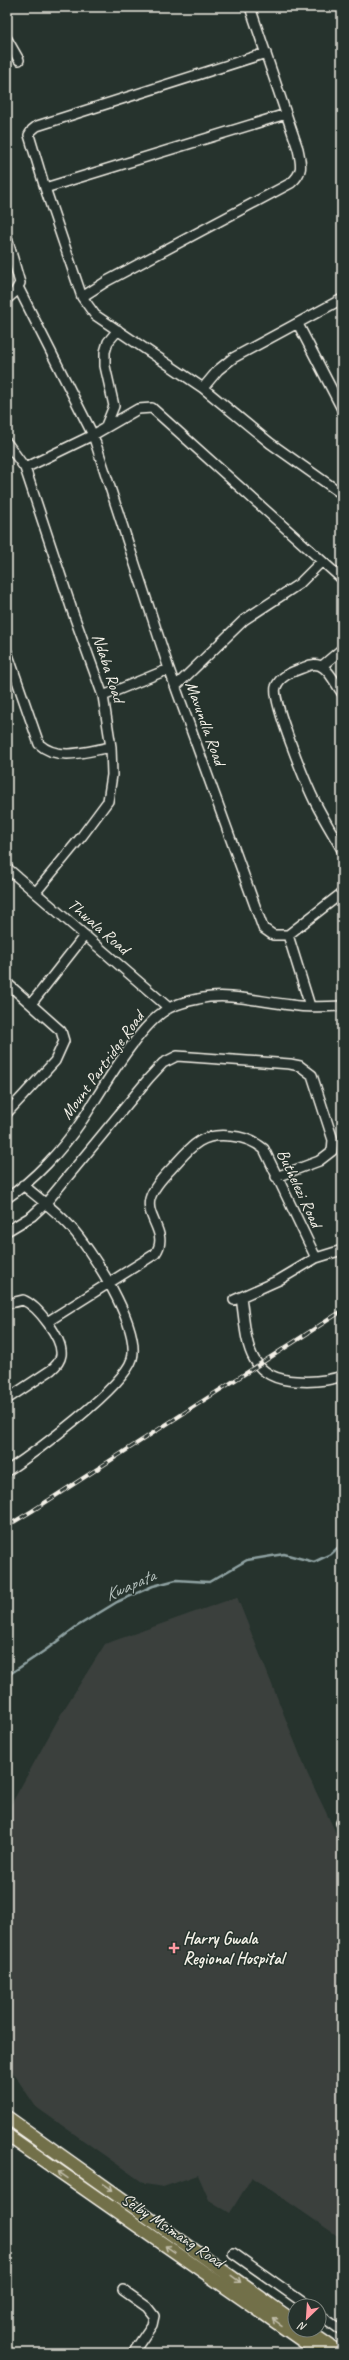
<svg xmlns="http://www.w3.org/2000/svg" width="349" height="2360" viewBox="0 0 349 2360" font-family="Caveat,sans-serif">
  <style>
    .built { fill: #3a403d }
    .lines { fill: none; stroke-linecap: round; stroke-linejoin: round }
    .stream { stroke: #8fa2a2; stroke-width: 2.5 }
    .minor-casing { stroke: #f4f1e8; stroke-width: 12 }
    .major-casing { stroke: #f4f1e8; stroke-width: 15 }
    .minor { stroke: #26332d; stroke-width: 9 }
    .major { stroke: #726f4a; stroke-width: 12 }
    .rail-casing { stroke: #f4f1e8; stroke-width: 4 }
    .rail { stroke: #26332d; stroke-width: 2.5; stroke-dasharray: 8; stroke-linecap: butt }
    .oneway { stroke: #c0bda9 }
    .poi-dot { fill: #ff9aa2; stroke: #26332d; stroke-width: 1.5 }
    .labels { text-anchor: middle; stroke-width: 3; stroke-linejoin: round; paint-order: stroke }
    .street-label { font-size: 17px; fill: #f4f1e8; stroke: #26332d }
    .poi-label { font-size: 17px; font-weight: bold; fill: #f4f1e8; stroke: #26332d; text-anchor: start }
    .water-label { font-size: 18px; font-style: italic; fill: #b1bdb9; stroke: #26332d }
  </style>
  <rect width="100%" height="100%" fill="#26332d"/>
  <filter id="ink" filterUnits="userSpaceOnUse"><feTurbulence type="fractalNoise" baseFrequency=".025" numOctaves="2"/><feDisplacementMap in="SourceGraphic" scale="8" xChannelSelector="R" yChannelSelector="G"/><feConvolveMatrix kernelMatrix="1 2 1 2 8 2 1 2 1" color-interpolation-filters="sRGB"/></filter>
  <g filter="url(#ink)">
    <path class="built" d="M237,1597L308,1775L336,1833L342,1826V2239L252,2177L230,2213L209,2200L198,2175L163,2187L145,2184L36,2107L7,2064V1812L61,1714L105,1644Z"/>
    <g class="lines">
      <path class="stream" d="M7,1676L47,1649L76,1627L117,1602L153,1586L176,1580L209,1582L247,1560L284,1554L314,1562L331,1554L342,1544"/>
      <defs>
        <path id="minor" d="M7,39L19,60
          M286,114L45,188L82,297L95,315L203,388L270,443L342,494
          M45,188L29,135L32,130L37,126L266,53
          M7,238L20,283L15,292L7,299
          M18,287L93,435L169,669L263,928L273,935H288L342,893
          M82,297L107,281L291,183C304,172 301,164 298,149L250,7
          M298,324L342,409
          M203,388L218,370L233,358L342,299
          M105,428L114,406L105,366V352L108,342L118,330
          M7,443L25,468L73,613L103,696L111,747L112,775L108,801L82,836L36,892
          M25,468L93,435L138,409L152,408L342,579
          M7,652L39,744C58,762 88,751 111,747
          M322,666L342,649
          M176,686L244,620L299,584L321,562
          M342,693C332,679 325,657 305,667C295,671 280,675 276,687C271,699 307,786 315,802C323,818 333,834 342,850
          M103,696L169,669
          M7,868L169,1008
          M288,935L310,1006
          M7,983L61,1031L64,1041L55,1061L7,1113
          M31,1004L85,935
          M7,1198C34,1180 62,1150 81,1122C101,1092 138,1025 169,1008C177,1004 188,1001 198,999C228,992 261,1002 291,1005C307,1008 325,1007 342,1006
          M7,1231L32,1216L46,1203L149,1078L163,1063L177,1056L290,1064L300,1066L312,1075L333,1140L332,1151L319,1161L276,1177
          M241,1297C247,1337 244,1379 296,1381C311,1382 328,1381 342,1376
          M234,1300L279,1280L316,1258L342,1250
          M7,1304L23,1300C38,1306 63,1339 61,1355C60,1362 56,1366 51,1370L7,1399
          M47,1322L155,1254C170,1234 145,1218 150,1199C153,1188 163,1177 171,1169C190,1148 200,1132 231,1136C244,1137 254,1141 264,1149L316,1258
          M7,1471C34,1453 123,1388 132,1359C141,1326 91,1249 69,1225C55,1210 39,1198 23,1185
          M341,1823L342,1821
          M233,2253L308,2306
          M123,2290L147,2307L154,2316L152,2325L133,2353
          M319,2314L342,2331"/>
        <path id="major" d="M7,2117L295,2322
          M7,2135L320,2353
          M307,2330L340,2353"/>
      </defs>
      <use href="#minor" class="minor-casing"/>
      <use href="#major" class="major-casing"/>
      <use href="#minor" class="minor"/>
      <use href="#major" class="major"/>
      <defs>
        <path id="rail" d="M7,1526L32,1511L342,1311"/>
      </defs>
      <use href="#rail" class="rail-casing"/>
      <use href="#rail" class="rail"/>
    </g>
    <defs><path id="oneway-shaft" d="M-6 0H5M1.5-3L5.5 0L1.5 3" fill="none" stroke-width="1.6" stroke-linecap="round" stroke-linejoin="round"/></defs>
    <g class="oneway">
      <use href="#oneway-shaft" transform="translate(63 2175) rotate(-145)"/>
      <use href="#oneway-shaft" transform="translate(108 2187) rotate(35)"/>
      <use href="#oneway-shaft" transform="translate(170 2249) rotate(-146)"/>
      <use href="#oneway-shaft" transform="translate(236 2279) rotate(36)"/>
      <use href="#oneway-shaft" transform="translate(277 2322) rotate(-145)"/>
    </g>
  </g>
  <path class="poi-dot" d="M172 1942h4v4h4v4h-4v4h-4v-4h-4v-4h4z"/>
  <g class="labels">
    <g class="street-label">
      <text transform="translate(109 668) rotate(72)" y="6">Ndaba Road</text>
      <text transform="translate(206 723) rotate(70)" y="6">Mavundla Road</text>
      <text transform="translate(99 926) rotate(41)" y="6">Thwala Road</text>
      <text transform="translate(102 1065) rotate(-54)" y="6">Mount Partridge Road</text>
      <text transform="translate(300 1188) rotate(65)" y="6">Buthelezi Road</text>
      <text transform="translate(173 2230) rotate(34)" y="6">Selby Msimang Road</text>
    </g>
    <g class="poi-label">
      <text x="183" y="1944">Harry Gwala<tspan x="183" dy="20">Regional Hospital</tspan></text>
    </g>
    <g class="water-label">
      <text transform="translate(130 1585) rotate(-24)" y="6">Kwapata</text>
    </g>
  </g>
  <rect width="349" height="2360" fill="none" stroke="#26332d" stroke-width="24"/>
  <rect x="12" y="12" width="325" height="2336" fill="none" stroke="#f4f1e8" stroke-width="1.5" filter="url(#ink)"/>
  <g transform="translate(307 2318) rotate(205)"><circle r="19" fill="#26332d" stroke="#787f78"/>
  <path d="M0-3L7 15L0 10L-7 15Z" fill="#ff9aa2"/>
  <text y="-6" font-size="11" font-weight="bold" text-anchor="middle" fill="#f4f1e8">N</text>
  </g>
</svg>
